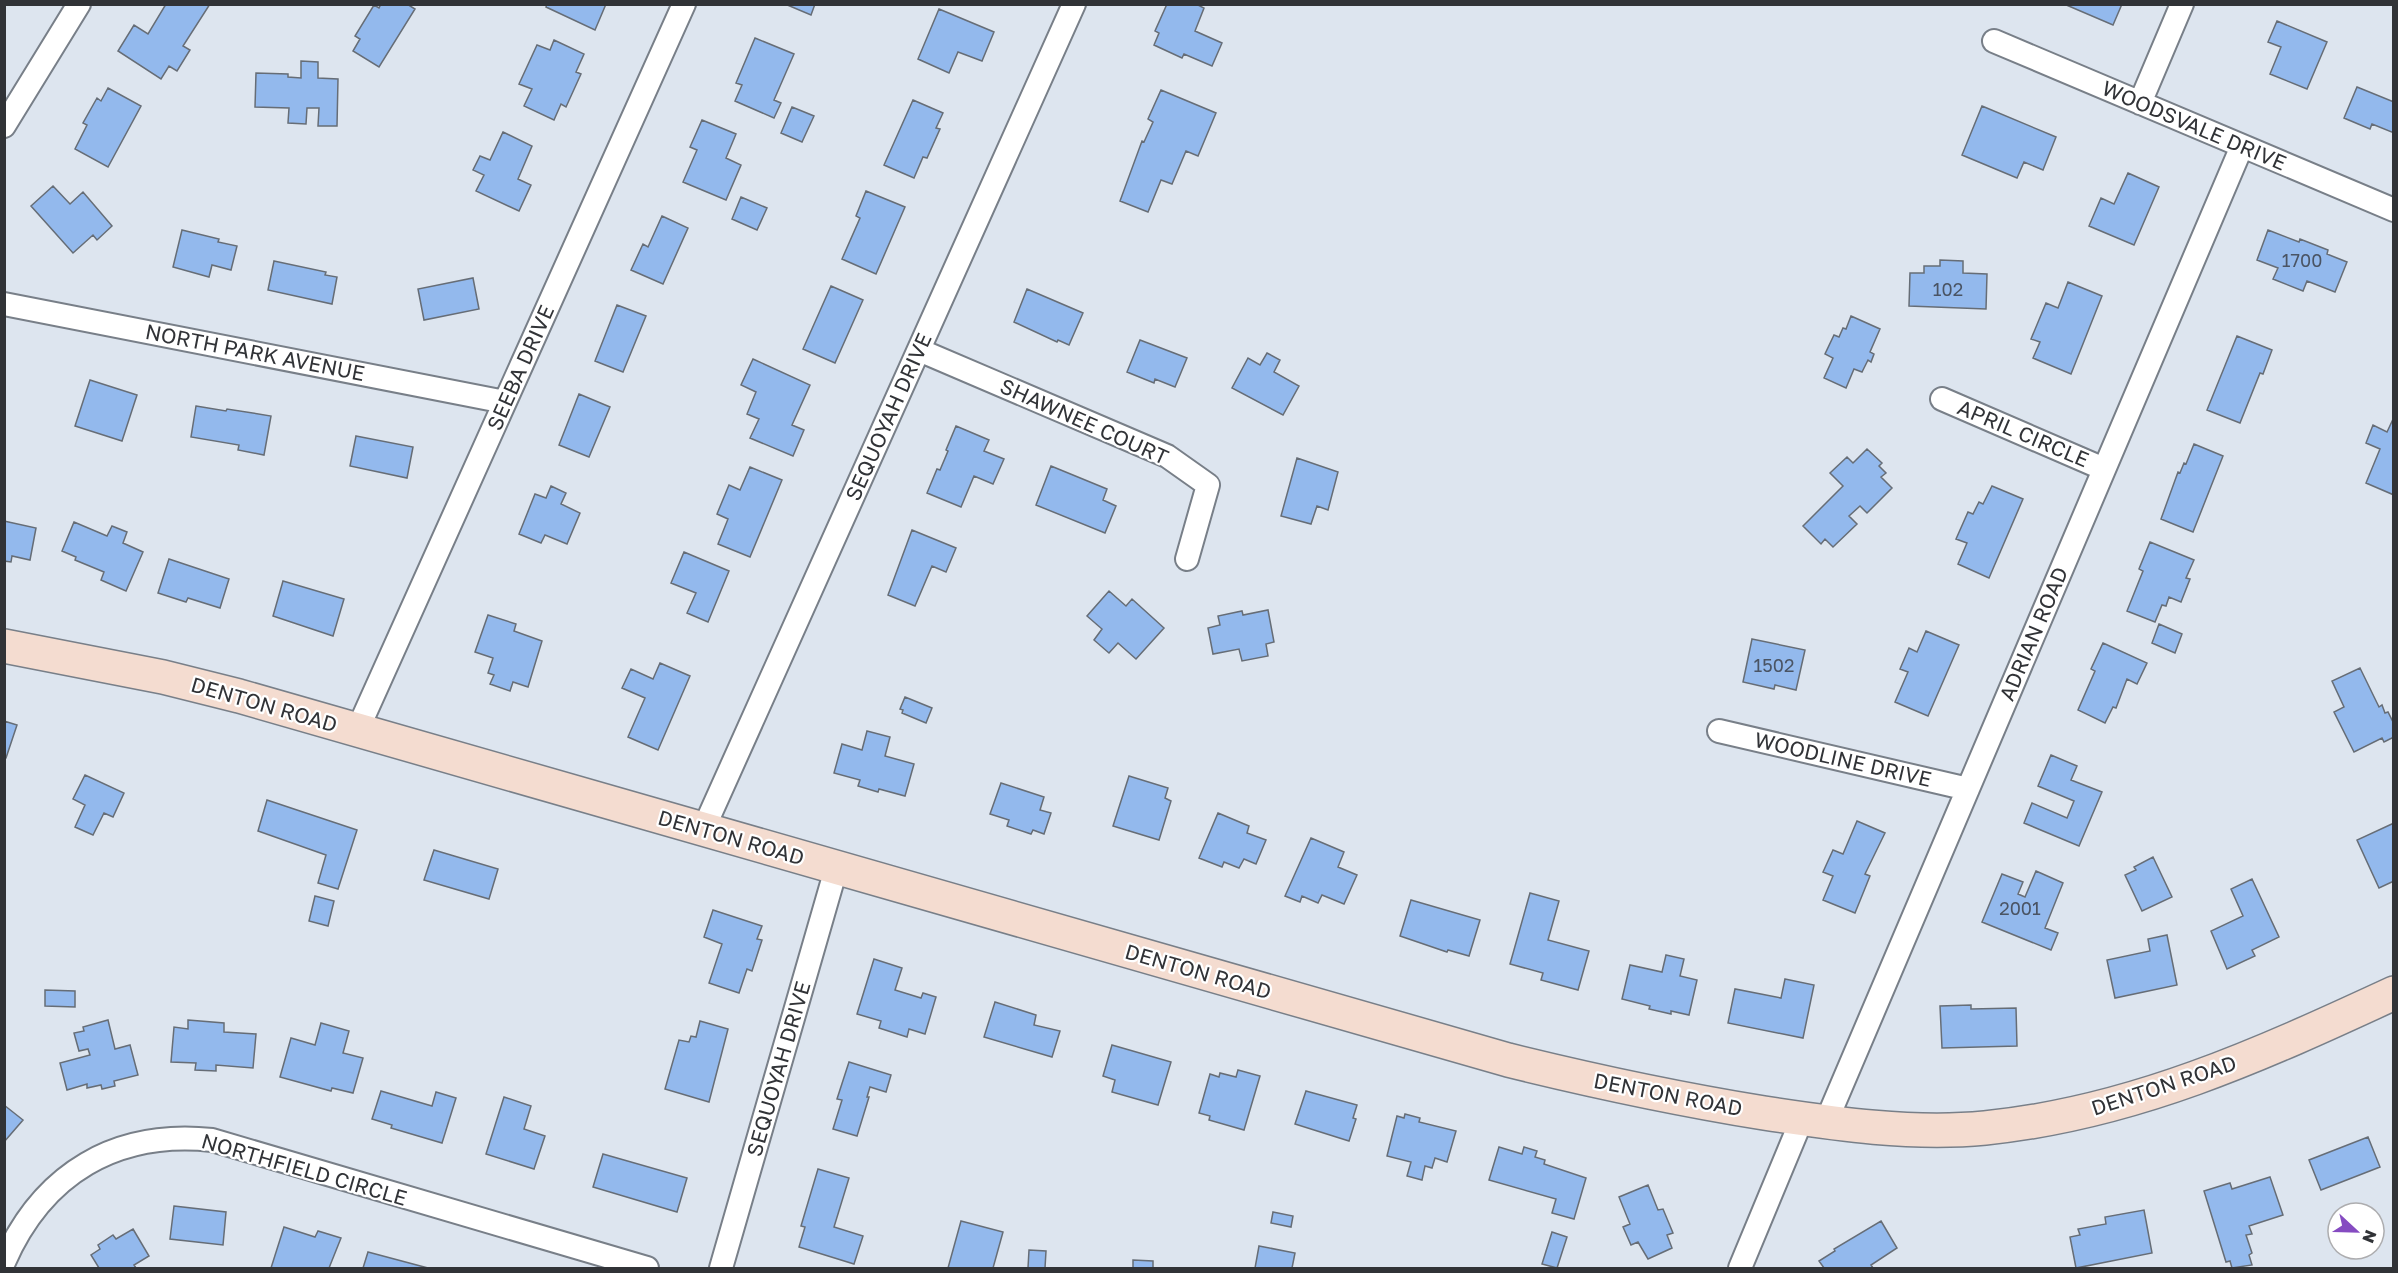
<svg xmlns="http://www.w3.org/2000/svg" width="2398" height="1273" viewBox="0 0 2398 1273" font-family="'Golos Text',sans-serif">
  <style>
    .building { fill: #93b9ed; stroke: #666d76; stroke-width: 1.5 }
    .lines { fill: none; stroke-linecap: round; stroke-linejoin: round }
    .street-casing { stroke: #787f88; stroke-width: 26 }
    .secondary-casing { stroke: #787f88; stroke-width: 36 }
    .street { stroke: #fff; stroke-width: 22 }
    .secondary { stroke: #f4dcd0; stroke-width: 33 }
    .labels { text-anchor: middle; stroke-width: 4.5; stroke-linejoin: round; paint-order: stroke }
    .number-label { font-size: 18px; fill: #4a5464 }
    .street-label { font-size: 21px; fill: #313337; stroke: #fff }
  </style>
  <rect width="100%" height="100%" fill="#dde5ef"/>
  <path class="building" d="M166,4H210L183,46L190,50L177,71L169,66L161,79L118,51L134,25L148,34Z
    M381,4H407L415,9L379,67L353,51L360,39L355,36L374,5L379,8Z
    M547,4H606L595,30L546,7Z
    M785,4H815L811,15Z
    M1167,4H1196L1204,8L1195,31L1222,43L1212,66L1184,54L1182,58L1154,45L1159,33L1155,31Z
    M2064,4H2122L2113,25Z
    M939,9L994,32L982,61L958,52L949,73L918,59Z
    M2277,21L2327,42L2307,89L2270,74L2281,47L2268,42Z
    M755,38L794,54L774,100L781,103L774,118L735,101L742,85L736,83Z
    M554,40L584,54L576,72L581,74L566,107L561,104L554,120L524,106L532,89L519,84L537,45L550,50Z
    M301,61L318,62V78L338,79L337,126H318L319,108H307L306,124L288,123L289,108L255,107L256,73L288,74V77L301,78Z
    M2357,87L2394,102V133L2372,124L2370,129L2344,118Z
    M108,88L141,106L108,167L75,149L87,125L83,123L97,98L101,101Z
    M1161,90L1216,113L1198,156L1186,151L1172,184L1161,180L1148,212L1120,201L1142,141L1144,142L1153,122L1148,119Z
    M913,100L943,113L936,128L940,129L927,158L923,157L914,178L884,165Z
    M1982,106L2056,137L2043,170L2024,162L2017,178L1962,155Z
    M792,107L814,116L802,142L781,133Z
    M702,120L736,134L726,158L741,165L726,200L683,182L697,150L690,147Z
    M503,132L532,146L518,179L531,185L519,211L476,191L484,175L473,170L480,156L490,160Z
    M2128,173L2159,187L2134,245L2089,226L2101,198L2114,204Z
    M53,186L70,204L83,192L112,226L97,240L93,235L73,253L31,206Z
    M866,191L905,207L876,274L842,259L860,218L856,216Z
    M741,197L767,208L757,230L732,219Z
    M662,216L688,228L663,284L631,270L643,244L648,247Z
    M182,230L219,239L218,242L237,246L231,270L212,265L209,277L173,267Z
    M2268,230L2299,242L2300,239L2328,250L2327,254L2347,262L2335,292L2307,281L2303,291L2273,279L2278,268L2257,260Z
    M1940,260L1963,261V273L1987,274L1986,309L1909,306L1910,273H1924V266H1940Z
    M274,261L326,272L325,275L337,277L332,304L268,290Z
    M473,278L479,309L424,320L418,289Z
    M2068,282L2102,296L2071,374L2033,358L2040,342L2031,339L2046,303L2058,308Z
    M831,286L863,300L835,363L803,349Z
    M1027,289L1083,313L1069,345L1058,340L1057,342L1014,322Z
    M617,305L646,316L623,372L595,361Z
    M1851,316L1880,329L1870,352L1874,354L1871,362L1868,360L1862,372L1854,369L1846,388L1824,378L1833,358L1825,354L1834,335L1839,337L1843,328L1846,329Z
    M2237,336L2272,350L2263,374L2260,373L2240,423L2207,410Z
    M1140,340L1187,358L1175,387L1155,379L1154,383L1127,372Z
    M1267,353L1280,360L1274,372L1299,386L1283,415L1232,388L1248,358L1260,365Z
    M753,359L810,385L792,425L804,430L793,456L750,438L759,419L747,414L756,392L741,385Z
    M90,380L137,395L122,441L75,426Z
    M579,394L610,407L589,457L559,445Z
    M196,406L226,411L227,409L271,416L264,455L238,450L239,445L191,437Z
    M2394,417V495L2366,483L2380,449L2366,443L2373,425L2387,432Z
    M956,426L989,440L984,451L1004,459L993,484L974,476L961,507L927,493L937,469L940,470L948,451L946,450Z
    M356,436L413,447L407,478L350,466Z
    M2194,444L2223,456L2193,532L2161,519L2178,472L2180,473L2184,463L2186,464Z
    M1867,449L1882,463L1879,466L1886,473L1881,477L1892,488L1867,513L1860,506L1849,516L1857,524L1833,547L1825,539L1821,544L1803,526L1843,486L1830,473L1847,457L1853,463Z
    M1297,458L1338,472L1328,510L1317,506L1311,524L1281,516Z
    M1051,466L1107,489L1103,500L1116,506L1105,533L1036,505Z
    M750,467L782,480L750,557L718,544L728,519L717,514L729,485L740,490Z
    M551,486L566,493L561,504L580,513L567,544L545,535L541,543L519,534L535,494L546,498Z
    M1992,486L2023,499L1989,578L1958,564L1967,543L1956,539L1968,512L1973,514L1979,502L1983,504Z
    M4,521L36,528L30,560L12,556L11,562L4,561Z
    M74,522L107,536L112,526L127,532L123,543L143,552L126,591L101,580L104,572L75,560L76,557L62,551Z
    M912,530L956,548L946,572L932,566L915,606L888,595Z
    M2150,542L2194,560L2186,578L2190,579L2181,602L2169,597L2166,606L2162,605L2155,622L2127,611L2143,571L2139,569Z
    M684,552L729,571L708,622L687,613L696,593L671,583Z
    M169,559L229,579L220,608L188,598L186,602L158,593Z
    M283,581L344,599L333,636L273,616Z
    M1109,591L1126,606L1132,599L1164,628L1136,659L1118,643L1109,653L1094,640L1102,629L1087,616Z
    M1268,610L1274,642L1266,644L1268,656L1242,661L1239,649L1213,654L1208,628L1220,625L1218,616L1242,611L1243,615Z
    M488,615L516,624L514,631L542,641L528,687L513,682L510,691L490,684L494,675L488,673L493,658L475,652Z
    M2159,624L2182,634L2175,653L2152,643Z
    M1926,631L1959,645L1928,716L1895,702L1908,672L1900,669L1909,648L1917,652Z
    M1752,639L1805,650L1796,690L1775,685L1774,689L1743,682Z
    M2103,643L2147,663L2137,684L2127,679L2116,708L2113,707L2105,723L2078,710L2095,671L2091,669Z
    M660,663L690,676L658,750L628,737L645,698L622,688L631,669L653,679Z
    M2360,668L2379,707L2382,705L2385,713L2388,712L2394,724V737L2384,742L2382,738L2354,752L2334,712L2344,707L2332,681Z
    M905,697L932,708L926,723L902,713L903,710L900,709Z
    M4,721L17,725L6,758H4Z
    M867,731L890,737L885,756L914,764L905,796L879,789L878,792L858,786L860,780L834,773L842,744L862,750Z
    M2051,755L2077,766L2071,780L2102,792L2079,846L2024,823L2032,803L2067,818L2074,801L2038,786Z
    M85,775L124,793L113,817L104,813L93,835L75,827L85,805L73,799Z
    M1129,776L1168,788L1165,798L1171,801L1159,840L1113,826Z
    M1001,783L1044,797L1040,810L1051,813L1044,834L1033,830L1031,834L1007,826L1009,820L990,814Z
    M267,800L357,830L338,889L318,883L326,855L258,831Z
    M1218,813L1249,826L1247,833L1266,840L1256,864L1244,859L1239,868L1224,862L1222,867L1199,858Z
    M1857,821L1885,833L1865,874L1870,876L1855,913L1823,900L1833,876L1823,872L1833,850L1843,854Z
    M2394,823V881L2379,888L2357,840Z
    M1311,838L1344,852L1338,867L1357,875L1344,904L1322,895L1318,903L1302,896L1300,902L1285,896Z
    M434,850L498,869L489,899L424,880Z
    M2153,857L2172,897L2142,911L2125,875L2136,870L2134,867Z
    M2036,871L2063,883L2045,928L2058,933L2051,950L1982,922L2002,874L2023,882L2018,894L2025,897Z
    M2252,879L2279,937L2252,950L2255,956L2227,969L2211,931L2243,916L2231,889Z
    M1530,893L1559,901L1548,940L1589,951L1578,990L1541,980L1543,973L1510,964Z
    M315,896L334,901L328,926L309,921Z
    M1411,900L1480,920L1469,956L1448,950L1447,952L1400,936Z
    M713,910L762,926L757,939L762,940L752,971L747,969L739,993L709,983L722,944L704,937Z
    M2167,935L2177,985L2115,998L2107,960L2150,951L2148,939Z
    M1666,955L1684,959L1680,976L1697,980L1689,1015L1671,1011V1014L1649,1009L1650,1006L1622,999L1630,965L1662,972Z
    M874,959L902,968L895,990L921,998L923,993L936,997L925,1034L909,1029L907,1037L879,1028L881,1021L857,1014Z
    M1785,979L1814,985L1803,1038L1728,1023L1735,989L1781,998Z
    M45,990L75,991V1007L45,1006Z
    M995,1002L1036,1015L1034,1025L1060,1031L1052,1057L984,1037Z
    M1971,1005V1009L2016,1008L2017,1046L1942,1048L1940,1006Z
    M108,1020L115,1049L130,1045L138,1075L114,1081L115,1086L102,1089L101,1085L87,1088V1084L67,1090L60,1063L90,1055L88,1049L79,1051L74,1033L84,1031L83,1027Z
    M188,1020L224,1023V1032L256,1034L253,1068L216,1065V1071L195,1070L196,1063L171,1062L174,1027L188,1029Z
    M700,1021L728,1029L709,1102L665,1089L679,1040L689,1042L691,1036L696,1037Z
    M321,1023L349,1031L343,1053L363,1058L353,1093L332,1088L331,1091L280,1077L291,1038L315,1045Z
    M1112,1045L1171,1062L1158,1105L1112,1092L1115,1080L1103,1076Z
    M849,1062L891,1075L886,1092L870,1087L867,1097H869L857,1136L833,1129L842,1100L837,1099Z
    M1238,1070L1260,1076L1244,1130L1209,1120L1210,1116L1199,1113L1210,1074L1219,1077L1220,1073L1236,1077Z
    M381,1091L432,1106L436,1092L456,1098L442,1143L391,1128L392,1125L372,1119Z
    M1306,1091L1357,1105L1353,1118L1356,1119L1349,1141L1295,1124Z
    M504,1097L531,1106L524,1129L545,1136L534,1169L486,1154Z
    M4,1105L23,1120L4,1142Z
    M1405,1114L1420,1118L1419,1122L1456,1131L1447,1162L1435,1158L1432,1168L1425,1166L1422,1180L1407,1176L1411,1162L1387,1156L1397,1116L1404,1118Z
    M2368,1137L2380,1167L2321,1190L2309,1160Z
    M1499,1147L1522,1154L1524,1147L1537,1151L1535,1157L1545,1160L1544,1164L1586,1178L1574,1219L1552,1213L1556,1199L1489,1180Z
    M603,1154L687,1178L677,1212L593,1187Z
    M818,1169L849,1178L834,1227L863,1236L854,1264L799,1247L805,1227L801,1226Z
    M2270,1177L2283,1215L2249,1226L2252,1234L2246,1235L2252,1253L2249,1255L2252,1265L2232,1268L2230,1261L2226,1262L2204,1191L2230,1183L2232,1189Z
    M1648,1185L1658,1210L1663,1209L1673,1233L1667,1235L1672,1248L1648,1259L1638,1242L1631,1245L1623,1227L1630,1224L1619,1197Z
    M174,1206L226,1212L223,1245L170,1239Z
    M2144,1210L2152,1253L2076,1268L2070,1237L2080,1235L2078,1229L2106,1224L2105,1217Z
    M1273,1212L1293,1216L1291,1227L1271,1223Z
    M961,1221L1003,1232L993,1268H948Z
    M1881,1221L1897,1248L1871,1265L1873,1268H1824L1819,1261L1835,1251L1834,1249Z
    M284,1227L315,1237L318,1231L341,1238L329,1268H271Z
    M133,1229L149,1256L134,1265L136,1268H99L91,1255L100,1249L98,1245L113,1235L116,1239Z
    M1552,1232L1567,1237L1557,1268L1542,1264Z
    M1259,1246L1295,1253L1292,1268H1295H1255Z
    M1029,1250L1046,1251L1045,1268H1054H1028Z
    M368,1252L428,1268H363Z
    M1133,1260L1153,1261V1268H1133Z"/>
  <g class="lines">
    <defs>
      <path id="street" d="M1994,41L2394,210
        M2140,103L2182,4
        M4,126L79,4
        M4,304L505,402
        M919,350L1167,456L1208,485L1187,559
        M1942,399L2104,469
        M357,731L684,4
        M1719,731L1968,789
        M703,830L1074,4
        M1826,1122L2242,146
        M4,1262C43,1173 116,1130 212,1140L647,1268
        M721,1268L836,869
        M1740,1268L1802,1119"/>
      <path id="secondary" d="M4,646L163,677L239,696L1508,1060C1593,1081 1678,1099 1764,1113C1836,1124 1912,1135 1985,1128C2133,1113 2260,1055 2394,993"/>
    </defs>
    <use href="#street" class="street-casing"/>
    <use href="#secondary" class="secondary-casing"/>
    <use href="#street" class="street"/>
    <use href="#secondary" class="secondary"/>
  </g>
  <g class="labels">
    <g class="number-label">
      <text x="2302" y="267">1700</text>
      <text x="1948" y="296">102</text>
      <text x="1774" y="672">1502</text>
      <text x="2020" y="915">2001</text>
    </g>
    <g class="street-label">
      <text transform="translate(2194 126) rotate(23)" y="7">WOODSVALE DRIVE</text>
      <text transform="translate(255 353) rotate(11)" y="7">NORTH PARK AVENUE</text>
      <text transform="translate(521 368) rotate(-66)" y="7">SEEBA DRIVE</text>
      <text transform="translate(889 417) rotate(-66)" y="7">SEQUOYAH DRIVE</text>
      <text transform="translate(1084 422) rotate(24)" y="7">SHAWNEE COURT</text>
      <text transform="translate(2023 434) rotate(23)" y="7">APRIL CIRCLE</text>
      <text transform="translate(2034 634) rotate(-67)" y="7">ADRIAN ROAD</text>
      <text transform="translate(264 705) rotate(16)" y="7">DENTON ROAD</text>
      <text transform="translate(1843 760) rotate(13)" y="7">WOODLINE DRIVE</text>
      <text transform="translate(731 838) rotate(16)" y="7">DENTON ROAD</text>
      <text transform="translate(1198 972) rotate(16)" y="7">DENTON ROAD</text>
      <text transform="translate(779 1069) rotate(-74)" y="7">SEQUOYAH DRIVE</text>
      <text transform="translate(2164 1086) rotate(-18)" y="7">DENTON ROAD</text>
      <text transform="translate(1668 1095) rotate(11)" y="7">DENTON ROAD</text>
      <text transform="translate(304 1170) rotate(16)" y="7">NORTHFIELD CIRCLE</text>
    </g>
  </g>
  <rect width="2398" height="1273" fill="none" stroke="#313337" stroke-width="12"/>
  <g transform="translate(2356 1231) rotate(112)"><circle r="28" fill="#ffffff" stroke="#adadaf" stroke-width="1.5"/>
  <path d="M0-4.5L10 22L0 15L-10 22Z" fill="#854bc1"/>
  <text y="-9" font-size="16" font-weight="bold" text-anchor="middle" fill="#313337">N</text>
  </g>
</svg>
